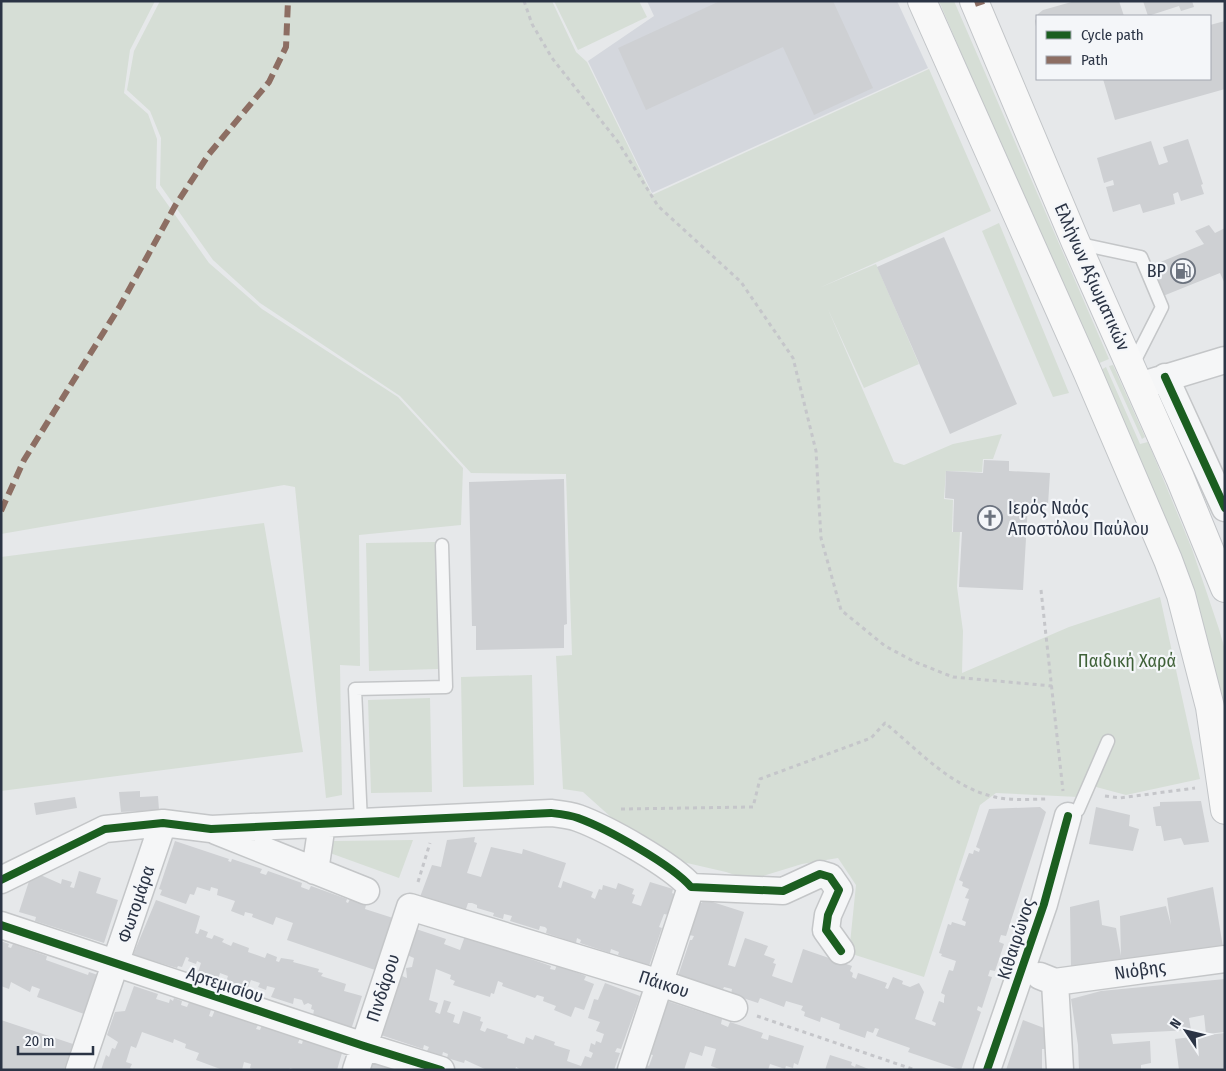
<svg xmlns="http://www.w3.org/2000/svg" width="1226" height="1071" viewBox="0 0 1226 1071" font-family="'Fira Sans Condensed',sans-serif">
  <style>
    .built { fill: #d4d7dd }
    .green { fill: #d6ded6 }
    .building { fill: #ced0d3 }
    .lines { fill: none; stroke-linecap: round; stroke-linejoin: round }
    .lane-casing { stroke: #c4c6c8; stroke-width: 15 }
    .street-casing { stroke: #c4c6c8; stroke-width: 29 }
    .primary-casing { stroke: #c2c5c8; stroke-width: 30 }
    .path { stroke: #c5c6ca; stroke-width: 3; stroke-dasharray: 4 4; stroke-linecap: butt }
    .lane { stroke: #f5f6f7; stroke-width: 12 }
    .street { stroke: #f5f6f7; stroke-width: 26 }
    .primary { stroke: #f8f8f8; stroke-width: 28 }
    .quiet { stroke: #8d6e63; stroke-width: 6; stroke-dasharray: 12 6; stroke-linecap: butt }
    .cycleway-casing { stroke: #f4f6f9; stroke-width: 11 }
    .cycleway { stroke: #1b5e20; stroke-width: 8 }
    .labels { text-anchor: middle; stroke-width: 4.5; stroke-linejoin: round; paint-order: stroke }
    .poi-label { font-size: 18px; fill: #2b3445; stroke: #f4f6f9; text-anchor: end }
    .street-label { font-size: 18px; fill: #2b3445; stroke: #f4f6f9 }
    .park-label { font-size: 18px; fill: #3f6138; stroke: #f4f6f9 }
  </style>
  <rect width="100%" height="100%" fill="#e6e8ea"/>
  <path class="built" d="M647,1H897L928,68L652,193L588,61L654,16Z"/>
  <path class="green" d="M1,1H155L130,50L124,93L148,114L157,139L156,188L209,263L262,309L398,397L463,468L461,525L359,535L360,666L340,665L342,795L326,798L295,487L284,485L1,534Z
    M160,1H552L576,52L587,62L652,195L929,69L991,211L819,288L876,264L919,364L864,388L827,307L894,462L904,465L953,444L1002,434L993,459H983L982,472L946,471L944,499L953,500L952,532H960L957,587L963,631L962,673L1069,627L1160,597L1200,779L1126,795L1085,784L1079,797L996,793L980,805L924,977L849,953L856,885L838,858L802,864L750,880L726,872L674,860L622,827L583,792L563,789L556,656L572,655L566,474L471,473L400,396L260,303L213,260L160,185L161,138L150,111L127,90L134,51Z
    M554,1H639L647,17L578,50Z
    M939,1H954L1109,359L1097,364L1034,224Z
    M999,223L1069,393L1053,397L982,231Z
    M1113,365L1145,437L1142,439L1109,366Z
    M1106,367L1140,444L1148,442L1192,549L1219,629L1225,650V718C1206,598 1148,481 1101,370Z
    M264,523L303,752L1,791V557Z
    M435,542L438,669L369,671L366,543Z
    M532,675L534,785L463,787L461,677Z
    M430,698L432,792L371,793L368,700Z
    M413,840L399,878L330,853L334,841Z"/>
  <path class="building" d="M720,1H833L873,88L814,115L783,47L646,110L618,48Z
    M1075,1H1119L1124,16H1037V32L1035,21L1038,14L1043,10Z
    M1143,1H1192L1194,7L1181,11L1179,6L1148,16Z
    M1225,21V89L1115,120L1103,79H1210V25Z
    M1188,139L1203,184L1201,185L1204,194L1181,201L1178,192L1173,194L1175,204L1143,213L1140,204L1113,212L1106,187L1114,185L1113,180L1104,183L1097,158L1151,141L1159,165L1168,162L1163,147Z
    M1209,225L1215,233L1225,228V284L1220,273L1158,298L1146,268L1204,244L1195,231Z
    M944,237L1017,404L950,434L877,267Z
    M984,460L1009,461V471L1050,473L1048,505L1028,504L1023,590L959,587L962,532H953L954,499L945,498L946,471L983,473Z
    M564,479L567,624L564,625V648L476,650V626H472L469,482Z
    M140,791V797L158,796L159,810L121,812L119,792Z
    M75,797L77,808L36,815L34,803Z
    M1201,801L1209,842L1184,845L1181,838L1164,841L1161,826H1156L1153,807L1160,806V802Z
    M1040,807L1046,812L1006,936L1001,935L1000,938L999,942L1004,944L995,971L990,970L988,976L992,977L982,1008L978,1006L977,1010L981,1012L961,1070L908,1052L910,1048L876,1036L879,1029L875,1028L873,1033L867,1031L865,1038L839,1029L840,1024L821,1017L820,1022L804,1016L805,1012L801,1010L803,1006L786,1001L784,1007L760,998L758,1003L731,994L732,989L724,987L723,989L678,976L690,940H692L694,936L689,935L699,902L702,903L703,899L744,912L728,965L735,967L745,938L768,946L764,955L775,959L773,963L776,964L772,976L792,983L803,949L852,966L850,971L853,973L852,977L856,979L858,973L887,983L885,988L888,989L893,977L903,981L902,984L910,987L919,983L924,992L915,1019L935,1026L936,1023L932,1021L939,1001L944,1003V999L945,995L941,993L949,970L953,971L956,961L941,956L942,954L939,953L948,924L951,925L952,922L965,926L966,922L962,920L969,899L965,898L969,889L962,886L963,882L959,880L969,853L973,854L974,850L979,852L980,849L976,847L989,809Z
    M1096,807L1130,815L1129,826L1139,829L1133,851L1089,844Z
    M475,837L474,842L477,843L467,873L481,877L491,847L522,854L523,849L566,863L558,887L561,888L563,881L593,892L591,897L595,899L599,889L602,890L603,885L616,889L618,883L634,889L632,894L635,895L632,903L641,906L650,882L673,889L672,893L676,895L669,915L664,914L659,927L662,928L649,966L618,955L619,952L611,949L610,953L580,943L581,940L577,938L576,943L546,933L547,929L545,927L540,926L539,930L510,921L512,916L504,914L503,919L493,916L494,913L477,908V905L472,903H468L465,912L420,897L432,865L441,867L447,840Z
    M175,841L229,859L228,861L231,862L232,859L262,869L260,873L266,875L268,871L302,883L301,887L309,890L311,886L347,899L346,902L348,903L350,899L366,905L365,909L393,918L375,970L287,940L293,923L276,917L273,925L252,917L253,914L245,912L244,916L231,911L235,901L217,895L218,889L211,887L210,891L197,887L194,895L190,894L186,904L160,895L162,890L159,889Z
    M79,871L101,878L96,893L118,900L104,943L35,921L36,917L19,912L31,875L36,873L61,884L62,879L72,882L70,887L74,888Z
    M1213,887L1223,947L1071,968L1070,907L1099,900L1102,925L1116,928L1121,956L1120,916L1166,906L1171,925L1167,898Z
    M156,900L200,916L195,933L198,934L200,929L208,932L206,937L212,939L214,935L224,939L222,942L231,946L233,942L249,948L248,952L265,958L267,953L277,957L276,961L279,962L281,958L294,960L293,962L319,969L318,972L323,973L321,976L346,984L344,991L362,996L350,1033L331,1027L333,1021L313,1015L314,1010L311,1009L312,1005L308,1003L304,1005L302,1000L294,998L293,1004L271,997L275,988L267,986L266,990L258,987L260,983L251,980L247,990L226,982L228,976L220,973L218,979L198,972L201,963L197,961L196,964L188,961L189,958L186,957L182,967L178,966L177,968L133,955Z
    M416,929L446,939L444,944L460,950L465,936L551,966L550,969L555,970L557,965L586,976L584,980L594,984L584,1010L575,1007L571,1017L554,1010L556,1006L543,1001L544,997L537,995L535,998L502,986L503,983L498,981L494,994L491,993L490,997L453,985L455,981L450,979L451,975L436,969L429,1000L438,1003L435,1012L440,1014L444,1000L451,1002L447,1012L455,1015L453,1022L459,1024L463,1011L481,1017L480,1021L483,1022L480,1030L485,1032L487,1028L508,1035L507,1038L524,1044L526,1037L533,1040L535,1035L555,1042L554,1045L570,1050L567,1061L581,1066L585,1056L591,1058L593,1053L589,1051L591,1043L595,1045L596,1041L601,1043L604,1034L596,1031L600,1022L588,1018L594,999L598,1000L605,983L640,996L621,1049L617,1048L615,1052L620,1053L614,1070H521L516,1067L515,1070H487L465,1060L464,1063L447,1058L448,1054L443,1052L442,1056L427,1051L429,1047L424,1045L423,1049L381,1035L402,976L407,978L406,968L412,967L414,958L407,955Z
    M1,941L9,944L8,947L11,948L13,944L47,956L46,960L88,975L89,972L98,975L84,1014L37,997L40,989L32,986L30,992L11,982L9,989L1,986Z
    M1225,979V1032L1206,1034L1204,1015L1189,1018L1191,1030L1111,1034L1113,1044L1150,1041L1151,1063L1141,1065V1070H1079L1078,1045L1071,999L1101,991Z
    M134,986L158,994L156,999L169,1003L170,999L173,1001L174,998L182,1001L181,1005L187,1007L190,1000L212,1007L209,1016L212,1017L215,1010L258,1025L256,1029L260,1030L262,1025L300,1038L298,1043L302,1044L303,1040L342,1053L337,1070H296L290,1068L289,1070H254L250,1068L251,1064L244,1062L242,1070H223L196,1060L199,1053L185,1048L186,1044L174,1039L173,1043L142,1032L136,1048L131,1046L126,1062L132,1064L130,1068L134,1070H101L106,1055L109,1057L112,1048L115,1049L118,1042L107,1035L115,1012L125,1011Z
    M667,1001L722,1019L721,1024L728,1027L730,1022L763,1033L761,1038L768,1040L769,1035L804,1046L798,1065L794,1063L793,1068L786,1066L785,1069L770,1064L768,1070H722L711,1066L716,1049L705,1046L702,1056L690,1052L684,1070H643L645,1064L649,1066L653,1055L649,1054Z
    M1,1020L73,1044L64,1070L1,1069Z
    M1023,1020L1044,1028L1046,1049H1042V1070H1006Z
    M1225,1033V1070H1179L1175,1039Z
    M830,1055L852,1062L851,1065L855,1067L856,1064L871,1070H825Z
    M369,1061L393,1069V1070H366Z"/>
  <g class="lines">
    <defs>
      <path id="lane" d="M1076,243L1141,257L1162,307L1132,366
        M1068,816L1078,810L1108,741
        M361,822L355,689L446,687L442,545"/>
      <path id="street" d="M1165,377L1225,508
        M1149,383L1225,360
        M216,831L366,891
        M315,871L322,824
        M1,880L105,829L163,823L211,829L551,813C560,814 570,815 578,818C608,829 672,865 691,887L783,891L820,874L830,877L839,890L828,915L826,930L841,951
        M1,925L364,1046L441,1070
        M1040,976L1055,982L1060,1070
        M1055,982L1225,959
        M79,1070L163,823
        M356,1070L410,907L660,983L734,1008
        M631,1070L691,887
        M987,1070L1044,904L1068,816"/>
      <path id="primary" d="M922,1L1087,371L1168,560L1181,595L1210,707L1225,810
        M974,1L1076,243L1180,478L1225,588"/>
    </defs>
    <use href="#lane" class="lane-casing"/>
    <use href="#street" class="street-casing"/>
    <use href="#primary" class="primary-casing"/>
    <path class="path" d="M524,1L532,24L552,58L618,142L658,206L741,282L793,358L816,451L821,538L841,610L885,646L915,662L953,677L1052,686
      M1041,590L1063,791
      M1105,796L1120,798L1195,788
      M621,809L753,807L760,779L871,738L885,723C918,750 952,788 995,797C1012,801 1031,799 1049,799
      M418,882L430,843
      M757,1016L915,1070"/>
    <use href="#lane" class="lane"/>
    <use href="#street" class="street"/>
    <use href="#primary" class="primary"/>
    <path class="quiet" d="M975,4L984,1
      M1,511L24,460L120,306L175,206L209,154L269,82L286,47L288,1"/>
    <defs>
      <path id="cycleway" d="M1165,377L1225,508
        M1,880L105,829L163,823L211,829L551,813C560,814 570,815 578,818C608,829 672,865 691,887L783,891L820,874L830,877L839,890L828,915L826,930L841,951
        M1,925L364,1046L441,1070
        M987,1070L1044,904L1068,816"/>
    </defs>
    <use href="#cycleway" class="cycleway-casing"/>
    <use href="#cycleway" class="cycleway"/>
  </g>
  <defs>
    <symbol id="fuel-ring" viewBox="-11 -11 22 22"><circle r="9.5" fill="#f4f6f9" stroke="#6c737f" stroke-width="1.5"/><path d="M-5.5-6h7V0h2V4h1.3V-2.5L3-4.5l.8-.8L6-3V5H2.5V1h-1V6h-7ZM-4.2-4.7v3.2H.2V-4.7Z" fill="#6c737f"/></symbol>
    <symbol id="church-ring" viewBox="-11 -11 22 22"><circle r="9.5" fill="#f4f6f9" stroke="#6c737f" stroke-width="1.5"/><path d="M-1.2-6h2.4v3.5h3.3v2.4h-3.3V6h-2.4V-.1h-3.3v-2.4h3.3Z" fill="#6c737f"/></symbol>
  </defs>
  <g fill-rule="evenodd">
    <use href="#fuel-ring" x="1169" y="257" width="28" height="28"/>
    <use href="#church-ring" x="976" y="504" width="28" height="28"/>
  </g>
  <g class="labels">
    <g class="poi-label">
      <text x="1166" y="277">BP</text>
      <text x="1008" y="514" text-anchor="start">Ιερός Ναός<tspan x="1008" dy="21">Αποστόλου Παύλου</tspan></text>
    </g>
    <g class="street-label">
      <text transform="translate(1092 277) rotate(66)" y="6">Ελλήνων Αξιωματικών</text>
      <text transform="translate(136 904) rotate(-71)" y="6">Φωτομάρα</text>
      <text transform="translate(1016 939) rotate(-72)" y="6">Κιθαιρώνος</text>
      <text transform="translate(1140 970) rotate(-8)" y="6">Νιόβης</text>
      <text transform="translate(664 984) rotate(18)" y="6">Πάικου</text>
      <text transform="translate(225 985) rotate(18)" y="6">Αρτεμισίου</text>
      <text transform="translate(383 988) rotate(-72)" y="6">Πινδάρου</text>
    </g>
    <g class="park-label">
      <text x="1127" y="667">Παιδική Χαρά</text>
    </g>
  </g>
  <rect width="1226" height="1071" fill="none" stroke="#2b3445" stroke-width="5"/>
  <rect x="1036" y="15" width="175" height="65" fill="#f4f6f9" stroke="#a4a8b1"/>
  <rect x="1046" y="31" width="25" height="8" fill="#1b5e20" stroke="#a4a8b1"/>
  <text x="1081" y="40" font-size="15" fill="#2b3445">Cycle path</text>
  <rect x="1046" y="56" width="25" height="8" fill="#8d6e63" stroke="#a4a8b1"/>
  <text x="1081" y="65" font-size="15" fill="#2b3445">Path</text>
  <g transform="translate(1186 1031) rotate(305)" stroke="#f4f6f9" stroke-width="4" paint-order="stroke">
  <path d="M0-4L9 19L0 12L-9 19Z" fill="#2b3445"/>
  <text y="-8" font-size="14" font-weight="bold" text-anchor="middle" fill="#2b3445">N</text>
  </g>
  <path d="M18 1046v8h75v-8" fill="none" stroke="#2b3445" stroke-width="2.5"/>
  <text x="25" y="1046" font-size="15" fill="#2b3445" stroke="#f4f6f9" stroke-width="4" paint-order="stroke">20 m</text>
</svg>
